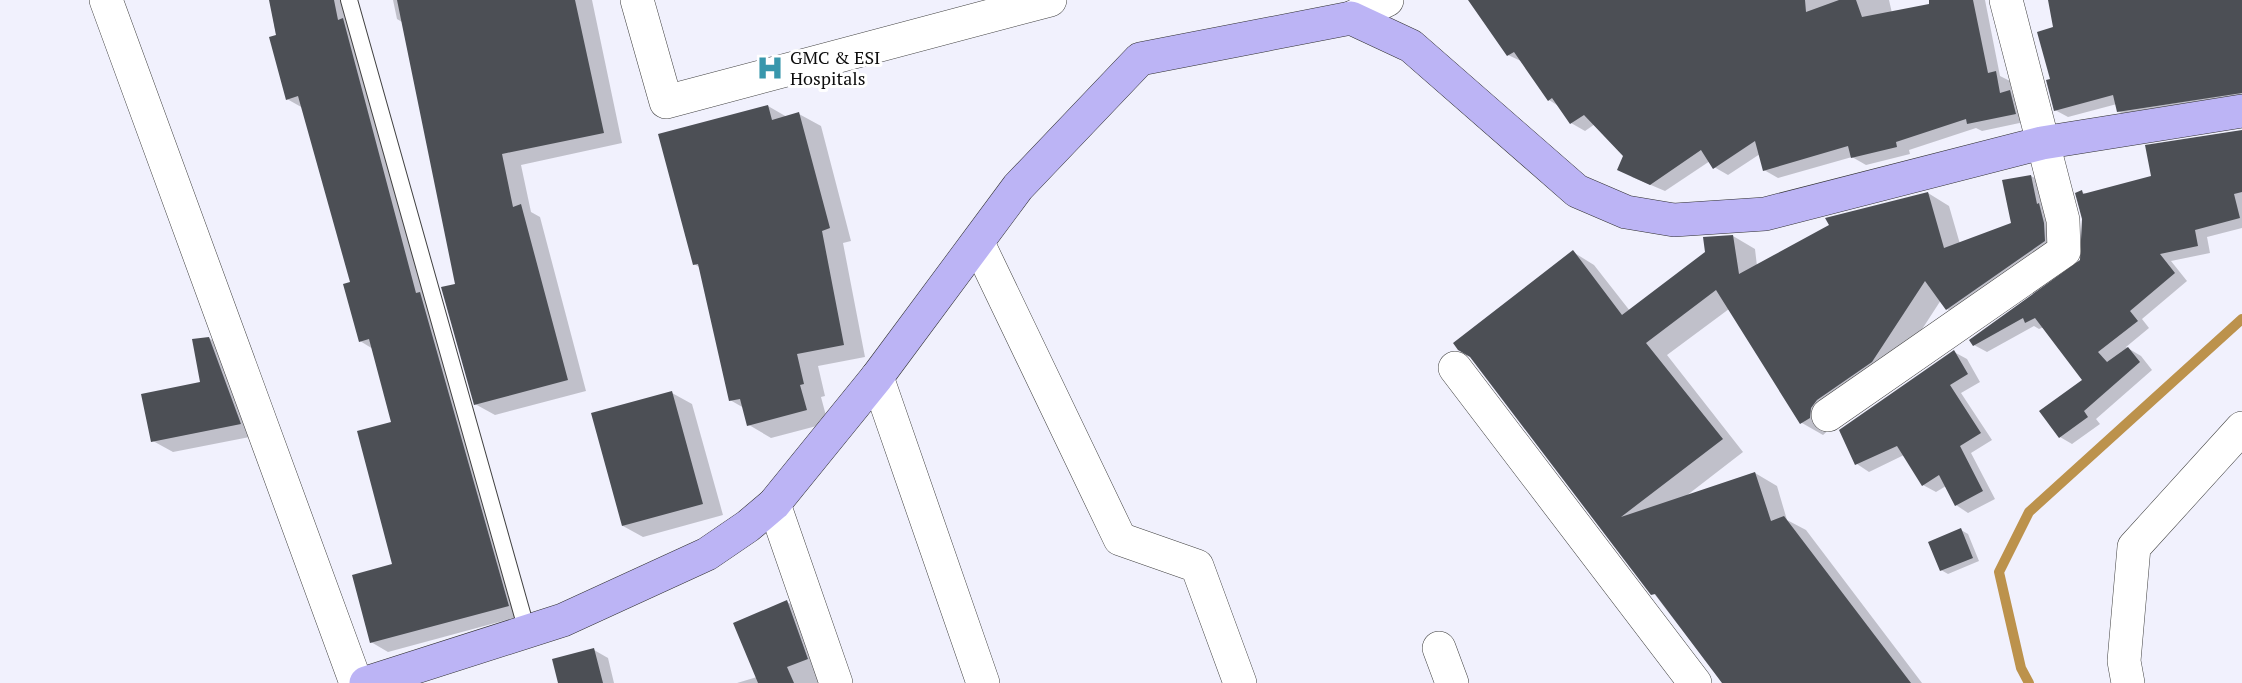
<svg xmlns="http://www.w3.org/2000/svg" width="2242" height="683" viewBox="0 0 2242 683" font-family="'PT Serif',serif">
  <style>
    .shadow { fill: #0003 }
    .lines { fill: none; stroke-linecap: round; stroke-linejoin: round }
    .stream { stroke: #bc924c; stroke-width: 10 }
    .building { fill: #4c4f55 }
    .lane-casing { stroke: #414141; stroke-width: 18 }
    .street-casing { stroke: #414141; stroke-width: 34 }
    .secondary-casing { stroke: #303030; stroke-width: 34 }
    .lane { stroke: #fff; stroke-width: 16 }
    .street { stroke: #fff; stroke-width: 33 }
    .secondary { stroke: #bcb4f5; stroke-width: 33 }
    .labels { text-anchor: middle; stroke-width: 6; stroke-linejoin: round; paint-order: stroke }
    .poi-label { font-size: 18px; fill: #0e0e0e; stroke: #fff; text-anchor: start }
  </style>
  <rect width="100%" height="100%" fill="#f1f1fd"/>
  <path class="shadow" d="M270,0H348L525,615L388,652L371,642L393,565V423L373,349L360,341L352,283L303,108L287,99Z
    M393,0H592L622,143L521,165L531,212L540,217L586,391L495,415L475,404L457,285L402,22L397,19Z
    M1489,0H1889L1892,13L1931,6L1930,0H1985L2000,76L2010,81L2012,93L2024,100L2029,121L1982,131L1976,128L1909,150L1910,154L1866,165L1852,157L1778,178L1764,170L1760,154L1728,175L1714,167L1710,161L1665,191L1632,177L1624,156L1595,124L1585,131L1571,123L1560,107L1549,100L1523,62L1508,55Z
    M2049,0H2242V101L2131,118L2118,111L2117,104L2068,117L2055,110L2052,80L2055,28Z
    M768,106L787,117L799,114L821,126L851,241L843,243L865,357L818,366L825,396L821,397L828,423L771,438L749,425L744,408L730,400L701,268L694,264Z
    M2242,131V228L2207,237L2210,253L2171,261L2187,281L2142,319L2149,328L2126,347L2141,356L2152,370L2096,419L2100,424L2072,444L2060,437L2084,380L2044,327L2039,329L2034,326L1987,352L1974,345L2082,261V192L2086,194L2153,177Z
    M2031,176L2053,189L2066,236L1969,321L1947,309L1941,300L1893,374L1823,435L1802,423L1729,309L1667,355L1743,452L1686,496L1755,473L1777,486L1787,520L1806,530L1922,683H1723L1471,356L1573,252L1594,265L1630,311L1733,236L1755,249L1757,266L1928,193L1949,206L1960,244L2013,224Z
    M209,338L229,350L260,435L173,452L153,441L202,383Z
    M1954,352L1967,359L1980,382L1961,393L1992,440L1971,453L1995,499L1968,513L1956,505L1946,486L1936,492L1923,485L1904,455L1869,472L1857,464L1841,431Z
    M672,393L692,404L723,515L643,537L623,526Z
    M1961,530L1968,534L1979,561L1948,574L1941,570Z
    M787,602L803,611L829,683H737L757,677Z
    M594,650L608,658L614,683H559Z"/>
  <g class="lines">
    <path class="stream" d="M2029,683L2021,668L1999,572L2029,512L2242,319"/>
  </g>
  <path class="building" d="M269,0H334L338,20L343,18L416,293L420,292L509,606L370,643L352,575L392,564L357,431L391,422L369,339L359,342L343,284L350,282L298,96L286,100L269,37L276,35Z
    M397,0H575L604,133L502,154L513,207L521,204L568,380L474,405L441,287L455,284Z
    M1468,0H1805L1806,12L1839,0H1856L1862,17L1929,4V0H1973L1988,73L1996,71L2000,93L2010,90L2016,114L1967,124L1966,119L1896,142L1897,147L1851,158L1848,146L1763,171L1755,141L1713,169L1701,150L1650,185L1617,170L1623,156L1584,115L1570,124L1552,98L1548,101L1514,52L1507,56Z
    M2048,0H2242V93L2117,112L2113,95L2054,111L2046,80L2050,79L2037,32L2053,27Z
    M768,105L772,120L799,112L830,228L822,231L844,345L797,354L804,384L800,385L807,410L747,426L740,399L729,401L698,264L693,265L658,134Z
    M2242,130V192L2234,194L2240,218L2195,230L2198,246L2160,254L2175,273L2130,311L2138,321L2098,352L2107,362L2128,347L2140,362L2084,411L2088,417L2059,438L2039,411L2082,380L2035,318L2025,323L2023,318L1973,346L1969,340L2080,260L2082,219L2075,193L2082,190L2083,194L2151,176L2145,145Z
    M2031,175L2037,204L2039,203L2044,223L2045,241L1946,310L1925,281L1872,362L1817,400L1811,408L1810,418L1800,424L1716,290L1646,343L1723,439L1621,517L1755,472L1771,521L1784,516L1911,683H1722L1655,594L1651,595L1470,357L1458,350L1453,343L1573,250L1622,315L1705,252L1703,237L1733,235L1739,274L1829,225L1825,218L1928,192L1944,248L2011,223L2002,180Z
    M209,337L241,424L151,442L141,394L200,382L192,339Z
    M1954,350L1968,374L1950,385L1981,433L1960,446L1983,491L1955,506L1939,475L1922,486L1897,446L1855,465L1839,430Z
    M672,391L703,504L622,526L591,413Z
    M1961,528L1973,558L1940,571L1928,542Z
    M787,600L808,659L787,667L794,683H758L733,623Z
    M594,648L603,683H558L552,659Z"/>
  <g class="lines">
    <defs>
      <path id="lane" d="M349,0L527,631"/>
      <path id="street" d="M106,0L356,683
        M637,0L666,102L1050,0
        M1351,18L1387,0
        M978,243L1120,539L1197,566L1240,683
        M1455,368L1695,683
        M877,377L983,683
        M1828,415L2064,251L2063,220L2006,0
        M774,504L836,683
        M1439,648L1452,683
        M2128,683L2124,661L2134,547L2242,428"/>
      <path id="secondary" d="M366,683L563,620L707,554L748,526L774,504L877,377L1018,187L1140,59L1351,18L1411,46L1577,191L1626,212L1674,220L1765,214L2042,143L2242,111"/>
    </defs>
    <use href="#lane" class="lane-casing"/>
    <use href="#street" class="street-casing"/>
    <use href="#secondary" class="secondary-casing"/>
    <use href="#lane" class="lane"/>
    <use href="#street" class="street"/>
    <use href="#secondary" class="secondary"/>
  </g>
  <defs>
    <symbol id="hospital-bare" viewBox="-9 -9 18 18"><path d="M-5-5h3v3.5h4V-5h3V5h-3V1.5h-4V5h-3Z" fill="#3897ac" stroke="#fff" stroke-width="2.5" paint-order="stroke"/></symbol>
  </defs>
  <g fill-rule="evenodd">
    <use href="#hospital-bare" x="751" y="49" width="38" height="38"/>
  </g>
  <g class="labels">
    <g class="poi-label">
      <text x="790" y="64">GMC &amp; ESI<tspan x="790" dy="21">Hospitals</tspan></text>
    </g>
  </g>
</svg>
